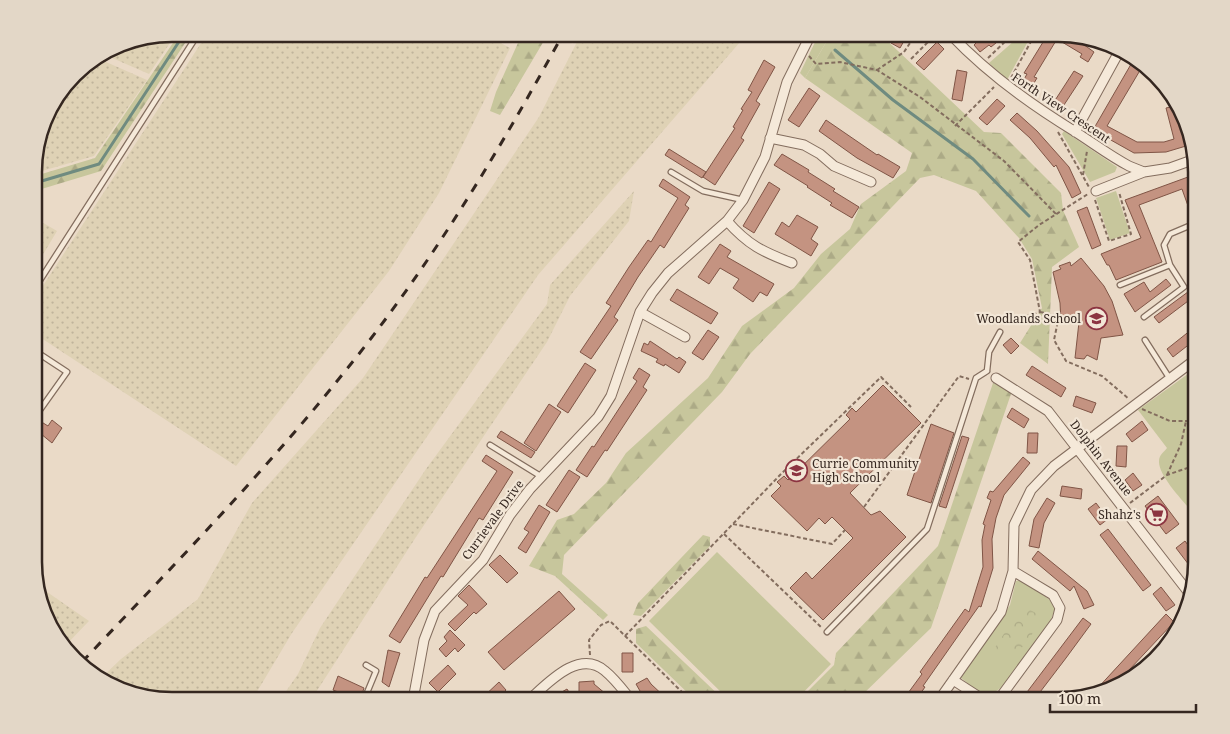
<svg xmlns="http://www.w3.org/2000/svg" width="1230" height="734" viewBox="0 0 1230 734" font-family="'Noto Serif',serif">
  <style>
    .farmland { fill: url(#farmland-dots) }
    .grass { fill: #c7c69c }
    .forest { fill: url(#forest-firs) }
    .park { fill: url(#park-crowns) }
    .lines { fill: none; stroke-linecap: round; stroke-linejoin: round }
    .stream { stroke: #6f8b80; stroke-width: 3 }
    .building { fill: #c49381; stroke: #805546 }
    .service-casing { stroke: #836d5e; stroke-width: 7 }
    .minor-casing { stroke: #836d5e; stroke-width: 11 }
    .path { stroke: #836d5e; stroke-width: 2; stroke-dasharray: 4 2.5; stroke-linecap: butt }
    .service { stroke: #f5e9d9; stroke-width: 4.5 }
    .minor { stroke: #f5e9d9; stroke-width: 9 }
    .rail { stroke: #352720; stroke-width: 3; stroke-dasharray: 9 9; stroke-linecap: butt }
    .labels { text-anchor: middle; stroke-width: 4.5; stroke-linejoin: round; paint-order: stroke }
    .street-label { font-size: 12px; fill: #352720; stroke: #f2e6d6 }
    .poi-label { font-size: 12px; fill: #352720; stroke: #f2e6d6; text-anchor: end }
    .rim { fill: none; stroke: #352720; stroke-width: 2.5 }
  </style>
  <defs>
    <pattern id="farmland-dots" width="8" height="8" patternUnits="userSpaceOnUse" patternTransform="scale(1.25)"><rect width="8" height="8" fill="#dfd2b5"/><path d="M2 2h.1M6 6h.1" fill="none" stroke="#c0b49b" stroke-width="1.8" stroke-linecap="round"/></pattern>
    <pattern id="forest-firs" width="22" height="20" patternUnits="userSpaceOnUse" patternTransform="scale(1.25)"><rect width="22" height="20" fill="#c7c69c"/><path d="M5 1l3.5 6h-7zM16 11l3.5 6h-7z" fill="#acaa86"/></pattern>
    <pattern id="park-crowns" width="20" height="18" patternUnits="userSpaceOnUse" patternTransform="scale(1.25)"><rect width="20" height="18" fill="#c7c69c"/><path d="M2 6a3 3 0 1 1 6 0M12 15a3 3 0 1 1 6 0" fill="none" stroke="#acaa86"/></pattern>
  </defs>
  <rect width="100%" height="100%" fill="#eadac7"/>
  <path class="farmland" d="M176,34L149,74L103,54L120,44Z
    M207,34H484L510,48L439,193L389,271L236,466L35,334V298Z
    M581,34H747L538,275L292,633L252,700H172L103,682L100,679L121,659L198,599L252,503L363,378L539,117Z
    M97,58L147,80L94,156L35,173V155L48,111L81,68Z
    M634,191L629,221L570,296L547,342L416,537L311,700H280L298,674L320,628L426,469L547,304L550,285Z
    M35,218L57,231L35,268Z
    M37,585L89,621L65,646L57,638Z"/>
  <path class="grass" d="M819,34H831L805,78L800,73Z
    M1022,34H1032L1007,80L989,63Z
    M1064,131L1117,167L1115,172L1090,182L1062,134Z
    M1116,191L1130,233L1110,240L1096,198Z
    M1192,371L1196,374L1195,515C1185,503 1158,476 1159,461C1159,455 1164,452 1167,448L1138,410Z
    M717,552L831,664L796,700H729L649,621Z
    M1022,580L1050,600L1055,608L1051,620C1040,637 1007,695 987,694C978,694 968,683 961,678L1010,605L1016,581Z"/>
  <path class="forest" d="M179,34H191L101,171L35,191V176L95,158Z
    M522,34H548L500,115L490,111L496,92Z
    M831,34H880L984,132L1001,133L1061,193L1063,210L1079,247L1052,267L1048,364L1020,343L1042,308L1032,259L1019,238L976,191L934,175L920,178L750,354L722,392L564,555L562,574L608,615L603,620L555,576L529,566L557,520L574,514L606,483L626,453L708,378L742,326L794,288L821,254L850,229L861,204L906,171L912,153L805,78Z
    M993,383L1012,391L931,628L857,700H799L834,665L836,653L938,546Z
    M703,535L710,537V546L641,616L633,615L638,603Z
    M646,626L724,700H695L636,643V629Z"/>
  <path class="park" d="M1030,610L1038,614L1029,645L1000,654L994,649L1009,626Z"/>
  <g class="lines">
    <path class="stream" d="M835,50L893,100L973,159L1029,216
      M35,183L99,164L184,34"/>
  </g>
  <path class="building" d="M896,34H908L900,48L891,43Z
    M991,34H1007L991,47L989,45L980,52L974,45L982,37L985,39Z
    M1048,34L1076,39L1094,52L1088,62L1080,57L1082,54L1057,39L1034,77L1037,78L1031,88L1022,83L1027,74L1024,73Z
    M937,42L944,49L924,70L916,63Z
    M1134,59L1142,67L1107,126L1137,142H1164L1174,139L1166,108L1175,106L1186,146L1166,152L1134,153L1093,130Z
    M764,60L775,67L756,101L760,104L741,138L744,140L715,185L703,177L735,128L733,127L743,110L741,109L752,92L748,90Z
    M957,70L967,72L962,101L952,99Z
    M1074,71L1083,76L1060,111L1052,105Z
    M809,88L820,96L799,127L788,120Z
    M997,99L1005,106L987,125L979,118Z
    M1017,113L1037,131L1069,167L1081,193L1072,198L1056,165L1054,167L1030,138L1010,120Z
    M826,120L877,155L878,154L900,167L893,178L857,158L819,131Z
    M669,149L706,172L702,178L665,155Z
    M782,154L809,170L808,172L835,189L833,191L859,207L852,218L830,205L832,203L807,187L808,186L774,165Z
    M1188,177L1196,199V219L1193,220L1182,189L1139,205L1162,262L1116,280L1109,265H1107L1101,254L1141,238L1125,200Z
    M663,179L690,197L685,205L689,208L664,248L660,245L638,277L614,317L618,320L591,359L580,352L611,306L606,303L629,267L648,240L651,242L678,198L659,186Z
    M769,182L780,189L754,233L743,226Z
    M1087,207L1101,245L1092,249L1077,211Z
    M797,215L818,227L811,239L818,244L811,256L775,234L782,222L789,227Z
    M720,244L731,251L727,257L774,284L767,296L760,292L753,302L733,288L739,279L720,268L709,284L698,277Z
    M1081,258L1104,286L1112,301L1123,335L1101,338L1097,360L1087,355L1084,359L1075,358L1079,322H1061L1060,303L1053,272L1061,269L1059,266L1070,262L1071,266Z
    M1166,279L1171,285L1135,312L1124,294L1144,282L1150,292Z
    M1196,286V295L1159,323L1154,317Z
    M677,289L718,313L711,324L670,300Z
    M1196,326V339L1173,357L1167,349Z
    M708,330L719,337L703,360L692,353Z
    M1011,338L1019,346L1011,354L1003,345Z
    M650,341L677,359L679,357L686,362L679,373L665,364L664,366L656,362L658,359L641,351L644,343L648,345Z
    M585,363L596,370L568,413L557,406Z
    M1032,366L1066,388L1061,397L1026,375Z
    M639,368L650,375L643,387L647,390L607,451L605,450L587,477L576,470L592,446L594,447L637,381L633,378Z
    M883,385L921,423L850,493L871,515L880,511L906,537L823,620L790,588L806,572L812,579L853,538L832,517L825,524L819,518L807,531L771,496L781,486L777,482L784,476L788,480L850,419L846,415L852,408L856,412Z
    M1076,396L1096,403L1092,413L1073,406Z
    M549,404L561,412L536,451L524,443Z
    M1012,408L1029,419L1024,428L1007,417Z
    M52,420L62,428L52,443L35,429L40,421L48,426Z
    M1142,421L1148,430L1132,442L1126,434Z
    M931,424L954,433L931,503L907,495Z
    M501,431L535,452L531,458L497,437Z
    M1028,433H1038L1037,453H1027Z
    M962,436L969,438L946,508L939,506Z
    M1117,446H1127L1126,467L1116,466Z
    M486,455L513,472L483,520L479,518L443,577L441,576L400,643L389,636L425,577L427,578L497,471L482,461Z
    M1023,457L1030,463L1004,495L996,518L992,539L993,568L981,607L979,606L923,686L925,687L916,700H903L922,674L920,672L965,609L969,612L983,567L982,540L985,525L983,524L991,500L987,498L990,491L993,492Z
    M569,470L580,477L557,512L546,505Z
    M1133,473L1142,485L1133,491L1125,480Z
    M1062,486L1082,489L1081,499L1060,496Z
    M1158,496L1179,524L1166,534L1145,506Z
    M1047,498L1055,503L1044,523L1039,548L1029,546L1034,519Z
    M1096,503L1108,519L1100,525L1088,509Z
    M539,505L550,512L526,553L518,548L529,532L524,529Z
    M1108,529L1151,585L1143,591L1100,535Z
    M1185,541L1196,556V560L1189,565L1176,548Z
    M1038,551L1087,591L1094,605L1084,609L1074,586L1070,591L1032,559Z
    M500,555L518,573L507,583L489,565Z
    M469,585L487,604L476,614L474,612L455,631L448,624L468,605L458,596Z
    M1161,587L1175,605L1166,611L1153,594Z
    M559,591L575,609L504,670L488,652Z
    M1166,614L1174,622L1115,685L1095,691Z
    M1083,618L1091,624L1066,658L1034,700H1021Z
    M450,630L465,645L458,652L455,648L446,657L439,649L447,641L444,637Z
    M388,650L400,653L389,687L382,682Z
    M622,653H633V672H622Z
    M448,665L456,674L438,692L429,683Z
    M338,676L364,688L360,700L348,698L349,696L333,690Z
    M647,678L651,684L668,700H650L640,691L636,684Z
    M594,681V684L613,700H599L591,694H579V682Z
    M499,682L506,690L497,700H480Z
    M567,689L574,700H548Z"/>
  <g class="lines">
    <defs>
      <path id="service" d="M671,172L703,191L743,200
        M1120,285L1170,265
        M35,288L198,34
        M1144,317L1184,287L1170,265L1164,245L1170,234L1196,223
        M1145,340L1170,379
        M35,351L67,372L35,417
        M987,371L989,352L1000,332
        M490,445L542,477
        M827,632L927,529L976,378L987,371
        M364,700L376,671L366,665"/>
      <path id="minor" d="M950,34C987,73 1028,103 1074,131C1093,143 1110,156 1129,166L1144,172L1170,168L1195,159
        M1075,132L1120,50
        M770,138L804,145L820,154L834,166L871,182
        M1096,191L1144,172
        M727,221C748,245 763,252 792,263
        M640,312L685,337
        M996,378L1048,411L1189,593
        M953,680L984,700
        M413,700L424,640L435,611L483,560L510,515L530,489L598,417L611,396L640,312L652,293L668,273L727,221L743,200L765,157L787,82L811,34
        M529,700C547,684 579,648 605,671C615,679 623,690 631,700
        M939,700L1001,612L1013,571L1014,525L1031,490L1054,466L1196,359
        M993,700L1002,695L1057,620L1060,608L1053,595L1013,571"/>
    </defs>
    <use href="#service" class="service-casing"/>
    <use href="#minor" class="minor-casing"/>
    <path class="path" d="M772,34L769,42L776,34
      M809,56L816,64L840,62L877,70L920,97L1004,161L1056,214
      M988,58L1013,34
      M911,59L936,34
      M877,70L904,52L916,34
      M1011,78L1035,34
      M955,126L994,87
      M1058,132L1089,187
      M1083,175L1087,151
      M1095,200L1109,241L1131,234L1119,192
      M1040,312L1059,316L1054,340L1066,361L1102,376L1129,399
      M1020,318L1040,312L1030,260L1018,242L1039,225L1088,194
      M1142,409L1170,421H1196
      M1167,475L1181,444L1186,421
      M1130,503L1167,475L1196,465
      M864,507L959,376L969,379
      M733,524L832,544L845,530
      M724,534L821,627
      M625,636L781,474L881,377L911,407
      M590,655L589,640L601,625L610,621L690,700"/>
    <use href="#service" class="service"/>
    <use href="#minor" class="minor"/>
    <path class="rail" d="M82,662C171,568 261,476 342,375C428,270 498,153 563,34"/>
  </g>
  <defs>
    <symbol id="school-ring" viewBox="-11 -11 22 22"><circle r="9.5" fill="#f2e6d6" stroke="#8c3441" stroke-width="1.5"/><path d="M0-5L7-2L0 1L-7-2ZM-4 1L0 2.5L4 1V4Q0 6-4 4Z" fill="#8c3441"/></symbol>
    <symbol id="supermarket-ring" viewBox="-11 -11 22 22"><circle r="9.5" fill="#f2e6d6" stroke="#8c3441" stroke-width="1.5"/><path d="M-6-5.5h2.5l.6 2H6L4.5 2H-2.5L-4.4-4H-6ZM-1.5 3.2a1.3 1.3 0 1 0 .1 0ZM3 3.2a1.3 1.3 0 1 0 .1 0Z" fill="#8c3441"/></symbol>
  </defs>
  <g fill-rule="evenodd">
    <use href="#school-ring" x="1084" y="306" width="25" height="25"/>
    <use href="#school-ring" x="784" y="458" width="25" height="25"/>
    <use href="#supermarket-ring" x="1144" y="502" width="25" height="25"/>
  </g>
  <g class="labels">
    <g class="street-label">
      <text transform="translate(1061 108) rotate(34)" y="4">Forth View Crescent</text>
      <text transform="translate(1101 458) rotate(52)" y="4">Dolphin Avenue</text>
      <text transform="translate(493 520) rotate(-54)" y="4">Currievale Drive</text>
    </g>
    <g class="poi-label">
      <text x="1081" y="323">Woodlands School</text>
      <text x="812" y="468" text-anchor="start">Currie Community<tspan x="812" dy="14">High School</tspan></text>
      <text x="1141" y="519">Shahz's</text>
    </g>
  </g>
  <path d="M0 0H1230V734H0ZM172 42H1058A130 130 0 0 1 1188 172V562A130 130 0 0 1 1058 692H172A130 130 0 0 1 42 562V172A130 130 0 0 1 172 42Z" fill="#e3d7c7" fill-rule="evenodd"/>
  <path class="rim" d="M172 42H1058A130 130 0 0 1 1188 172V562A130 130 0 0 1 1058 692H172A130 130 0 0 1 42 562V172A130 130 0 0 1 172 42Z"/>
  <path d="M1050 704v8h146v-8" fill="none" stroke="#352720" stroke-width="2.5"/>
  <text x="1058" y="704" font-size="15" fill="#352720" stroke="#f2e6d6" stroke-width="4" paint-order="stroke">100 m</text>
</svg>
